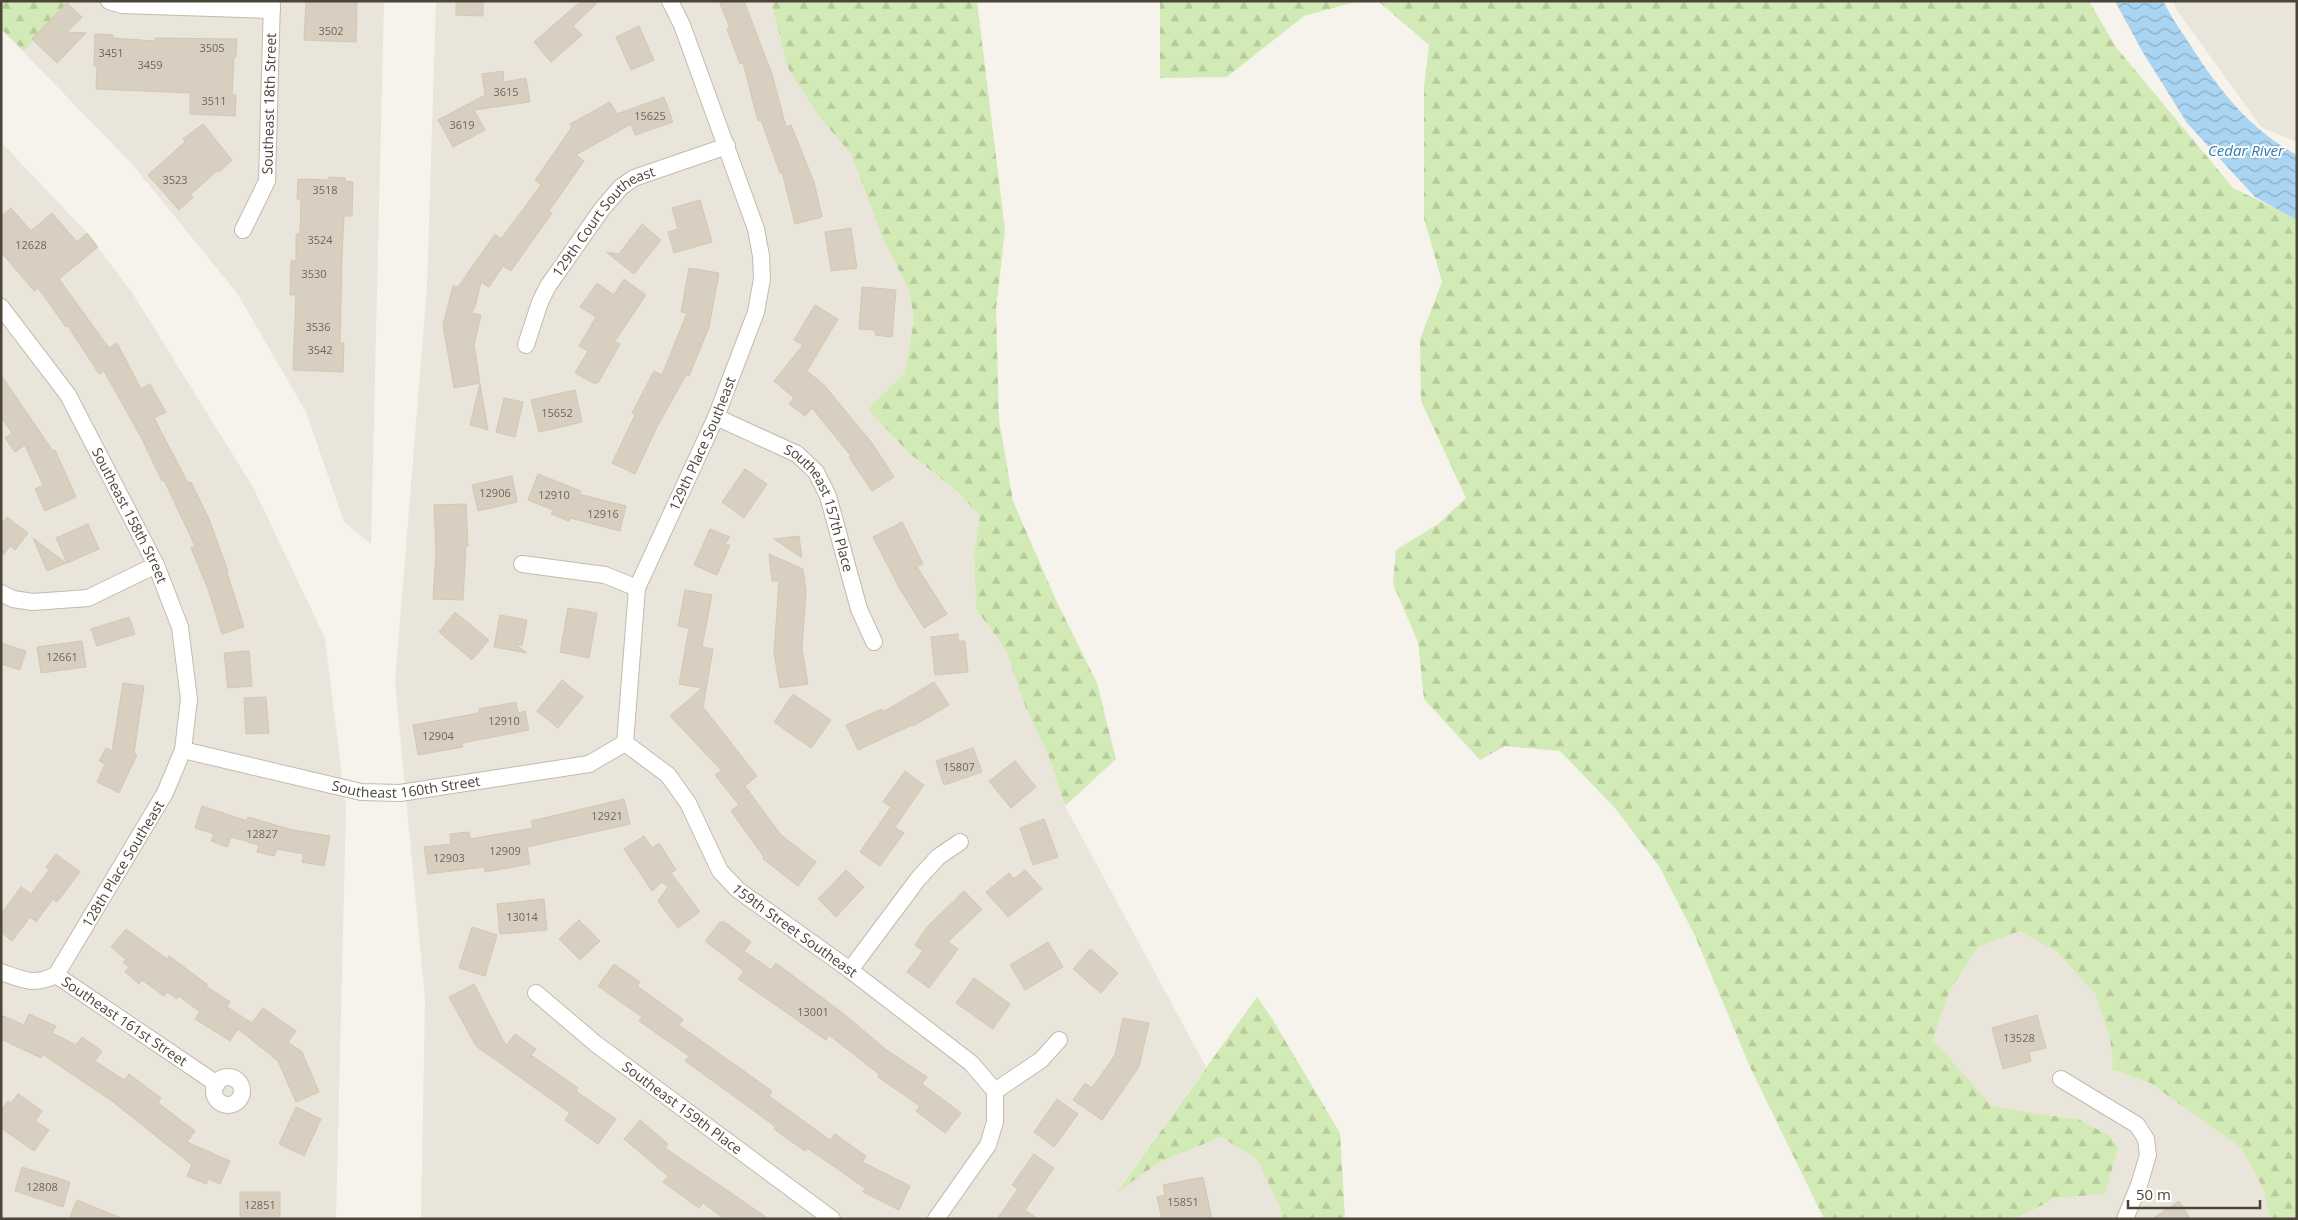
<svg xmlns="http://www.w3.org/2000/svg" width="2298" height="1220" viewBox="0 0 2298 1220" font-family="'Open Sans',sans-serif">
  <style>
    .residential { fill: #eae5da }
    .forest { fill: url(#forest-firs) }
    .water { fill: url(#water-waves) }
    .building { fill: #d8cfc1; stroke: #d3c7b4 }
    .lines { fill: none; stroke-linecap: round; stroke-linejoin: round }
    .minor-casing { stroke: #c2bbae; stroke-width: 18 }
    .minor { stroke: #fff; stroke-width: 16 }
    .labels { text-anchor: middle; stroke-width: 4; stroke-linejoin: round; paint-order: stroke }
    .number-label { font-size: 11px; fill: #6e675b }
    .street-label { font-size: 14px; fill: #4b4439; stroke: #fff }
    .water-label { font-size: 15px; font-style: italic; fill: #2e7ab2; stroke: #fff }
  </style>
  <defs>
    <pattern id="forest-firs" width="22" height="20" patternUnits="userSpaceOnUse" patternTransform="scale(1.25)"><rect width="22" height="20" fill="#d2eab5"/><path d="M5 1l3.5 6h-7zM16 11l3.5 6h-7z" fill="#b6ca9c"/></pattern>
    <pattern id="water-waves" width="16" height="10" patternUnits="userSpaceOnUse" patternTransform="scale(1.25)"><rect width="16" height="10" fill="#a9d4f2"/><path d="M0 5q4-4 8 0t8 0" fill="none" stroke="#8caec5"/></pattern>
  </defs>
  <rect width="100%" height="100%" fill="#f6f3ec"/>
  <path class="residential" d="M1,1H384L371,544L344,522L306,412L237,293L132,164L1,29Z
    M436,1H771L818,115L851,154L883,239L909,290L914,320L904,374L909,453L957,491L980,516L974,554L976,609L1006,650L1025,706L1049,757L1065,806L1206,1067L1118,1190L1160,1162L1221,1137L1257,1159L1281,1210V1219H421L425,999L395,682L427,287Z
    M2173,1H2297V142L2261,127L2176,9Z
    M1,142L87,233L133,294L253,487L325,638L346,808L336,1219H1Z
    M2020,931L2057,952L2095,994L2110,1038L2113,1070L2150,1083L2241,1148L2264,1190L2270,1219H2016L2055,1198L2105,1194L2078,1119L2038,1114L1992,1106L1933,1040L1949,992L1978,947Z"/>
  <path class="forest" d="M1,1H68L24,51L1,29Z
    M771,1H977L1005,230L996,309L999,420L1013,501L1055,598L1097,683L1116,759L1065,806L1049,757L1025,706L1006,650L976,609L974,554L980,516L957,491L909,453L868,409L904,374L914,320L909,290L883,239L851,154L818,115L788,68Z
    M1160,1H1359L1304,16L1227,77L1160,78Z
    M1378,1H2089L2116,47L2233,188L2297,219V1219H2270L2264,1190L2241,1148L2150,1083L2113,1070L2110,1038L2095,994L2057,952L2020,931L1978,947L1949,992L1933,1040L1992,1106L2038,1114L2078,1119L2110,1136L2118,1148L2105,1194L2055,1198L2016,1219H1824L1750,1067L1696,938L1659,866L1615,808L1560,751L1505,746L1480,760L1424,699L1418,642L1393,584L1396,550L1438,524L1466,498L1421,401L1420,339L1442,282L1424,218V88L1429,45Z
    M1257,997L1271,1017L1340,1133L1345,1219H1281V1210L1257,1159L1221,1137L1160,1162L1117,1192Z"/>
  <path class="water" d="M2115,1H2163C2170,15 2179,28 2187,40C2217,87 2247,128 2297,155V220L2255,197L2187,123L2142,51Z"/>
  <path class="building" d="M306,1H357L356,42L304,40Z
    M456,1H483V16L456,15Z
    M581,1L597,3L573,26L582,35L551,62L534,42Z
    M719,1H744L772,74L786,127L791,125L814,182L822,217L795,224L782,172L780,173L761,120L758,121L743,63L740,64L727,29L730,28Z
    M67,3L82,17L67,32L86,33L57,63L32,39Z
    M639,26L654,60L631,70L616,37Z
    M95,34L113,35V38L155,41V38L237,39L236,57H234L232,95H236L235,116L190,114V93L96,89L97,67L94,66Z
    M503,71L504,82L526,78L530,102L474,110L485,130L453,147L438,120L485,95L482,74Z
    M664,97L673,122L635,135L631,124L576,155L584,161L549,211L552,213L511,271L503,266L489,287L481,282L475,307L471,313L481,315L474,345L480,383L454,388L443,325L453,286L458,287L495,234L501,239L541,185L535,180L572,127L570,124L610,102L617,114Z
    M203,124L232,160L219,172L218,170L190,195L193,197L179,210L148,175L185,142L183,139Z
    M329,177L345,178V181L353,182L352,216H344L342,256L340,343H344L343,372L293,370L296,295H290L291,261H296V234H300L301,199H297L298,179L329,180Z
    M700,200L712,242L674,253L668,232L678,229L672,208Z
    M11,208L31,231L52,213L77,242L87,233L98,247L59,279L109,348L117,343L141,389L150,384L166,412L154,418L188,483L191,482L209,519L228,571L227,572L244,627L222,634L208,589L191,548L195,546L164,480L162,481L141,437L104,371L99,374L68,326L66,327L38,288L34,291L1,252V217Z
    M642,224L661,240L634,274L606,252L619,254Z
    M851,228L857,268L831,271L825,232Z
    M689,268L719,273L709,327L689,376L686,375L657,427L635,474L612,463L635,415L632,413L654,371L662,375L687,313L681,312Z
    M624,279L646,295L615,341L620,344L598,383H593L575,373L588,351L579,346L596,317L580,307L597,283L614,295Z
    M862,287L896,290L892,337L875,335V330L859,329Z
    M815,305L838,319L807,371L824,385L872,443L894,477L872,491L849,457L851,456L812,408L805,416L789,404L794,398L774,381L803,345L794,340Z
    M1,375L53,451L55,450L76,497L45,511L35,489L43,485L25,445L15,452L5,438L12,433L1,417Z
    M480,384L488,430L470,425Z
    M575,390L582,422L539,432L531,400Z
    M504,398L523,402L515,437L496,432Z
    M745,469L767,484L744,518L722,502Z
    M538,474L581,491L579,494L626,506L620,531L570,518L569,521L551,514L553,510L528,500Z
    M512,476L517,502L478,511L472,485Z
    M466,504L468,546H466L463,600L433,599L436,552L434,505Z
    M7,517L28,533L15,550L10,546L1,558V525Z
    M902,522L923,564L917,567L947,614L924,628L900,589L873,537Z
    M88,524L99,549L67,563L56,538Z
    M710,529L730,537L724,545H730L717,575L694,565Z
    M799,536L802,558L774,539Z
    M33,538L66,563L47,571Z
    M769,554L803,569L806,592L802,648L808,684L780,688L774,653L779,581H772Z
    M685,590L712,595L702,647L713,649L703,707L757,776L745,786L781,835L816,862L798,886L763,859L764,857L731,811L739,805L715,775L721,770L670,716L702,688L679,684L689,628L678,626Z
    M568,608L597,613L589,658L560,652Z
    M455,612L489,640L472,660L439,632Z
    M500,615L527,620L522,645L515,644L527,653L494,647Z
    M129,617L135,634L97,646L91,629Z
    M958,634V641H965L968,672L935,675L931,637Z
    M82,641L86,667L41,673L37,647Z
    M1,643L26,651L20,670L1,664Z
    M249,651L252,686L228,688L224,653Z
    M562,680L583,697L558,728L537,711Z
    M934,682L949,705L913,726L912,725L858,750L846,725L882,709L883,712Z
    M123,683L144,686L134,753L137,755L119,793L97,782L105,764L99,761L106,748L112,751Z
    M793,694L831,720L811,748L774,722Z
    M266,697L269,733L246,734L244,698Z
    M516,702L518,713L525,711L529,730L462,743L463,747L418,755L413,725L479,713V709Z
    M973,748L982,772L944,785L936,761Z
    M1015,761L1036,787L1011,808L989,781Z
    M905,771L924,785L895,827L904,833L880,866L860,852L891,807L883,802Z
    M624,799L630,824L527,847L530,864L485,872L484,867L428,874L424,847L451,844L450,834L469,832L470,839L533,828L531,821Z
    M202,806L247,821L248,817L293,830L330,836L324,866L302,862L304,854L277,849L274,856L257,852L259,845L231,837L227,847L211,841L214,834L195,828Z
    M1044,819L1058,857L1033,865L1020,828Z
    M644,836L652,848L659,843L676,870L671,873L700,912L678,928L658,901L668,887L662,882L652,891L624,849Z
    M56,854L80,872L57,902L53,899L36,922L30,917L12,941L1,932V914L21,887L31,894L49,870L46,867Z
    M846,870L864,887L836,917L818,899Z
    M1025,870L1042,889L1008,917L986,892L1009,873L1014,879Z
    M964,891L982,909L948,942L958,949L929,988L907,972L923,951L915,945L927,927Z
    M544,899L547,930L500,934L497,904Z
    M579,920L600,941L580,960L559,939Z
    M720,922H725L751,942L744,951L771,970L776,963L844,1014L884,1048L927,1077L922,1084L961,1113L945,1133L916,1111L920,1106L878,1077L879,1074L829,1035L826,1040L738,979L744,971L705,941Z
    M472,927L497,935L485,976L459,968Z
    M126,929L167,959L169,956L207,984L206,986L230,1002L227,1007L252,1023L263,1008L296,1031L288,1042L302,1052L319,1092L296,1102L278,1061L238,1029L230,1041L195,1019L200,1012L179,996L177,999L167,992L164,996L142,980L139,984L125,972L129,967L123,962L126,960L111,947Z
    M1048,942L1063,967L1025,990L1010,965Z
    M1090,949L1118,973L1101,993L1073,969Z
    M614,964L640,982L637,986L683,1019L679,1025L772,1091L769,1096L830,1140L835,1134L866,1156L862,1162L910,1186L899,1210L863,1192L865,1188L807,1148L805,1151L774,1129L776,1127L685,1061L689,1056L639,1021L642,1017L598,986Z
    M974,978L1010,1004L993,1029L956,1003Z
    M474,984L506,1046L515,1034L536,1049L531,1055L578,1088L576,1091L616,1119L598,1144L565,1120L570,1113L476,1046L449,997Z
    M29,1014L56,1026L52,1033L76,1045L82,1037L102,1051L95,1061L124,1080L129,1074L161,1098L158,1103L195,1131L187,1142L230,1161L220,1184L208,1179L206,1184L187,1176L192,1165L112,1101L42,1054L41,1058L1,1039V1015L24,1025Z
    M2037,1015L2046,1048L2029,1052L2031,1061L2003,1069L1992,1028Z
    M1123,1018L1149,1023L1139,1067L1102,1120L1073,1100L1085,1083L1092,1088L1115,1055Z
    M18,1094L42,1111L35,1121L49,1130L34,1151L1,1128V1111L8,1101L11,1103Z
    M1057,1099L1078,1114L1054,1147L1034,1132Z
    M296,1107L321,1119L304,1156L279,1144Z
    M640,1120L668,1144L665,1148L769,1219H725L703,1203L699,1208L663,1182L668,1176L624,1139Z
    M1034,1154L1054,1168L1025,1210L1038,1219H997L1018,1189L1012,1185Z
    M22,1167L70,1182L63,1207L15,1191Z
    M1203,1177L1212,1219H1162L1157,1197L1165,1195L1163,1185Z
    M240,1192H280V1219H240Z
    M77,1200L121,1218L120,1219H69Z
    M2179,1201L2191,1219H2152Z"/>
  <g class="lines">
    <defs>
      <g id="minor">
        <path d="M109,1L122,5L272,10"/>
        <path id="s1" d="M243,230L267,181L272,1"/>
        <path id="s2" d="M1,307L68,395L156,565L180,627L189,699L183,750L165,793L56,975"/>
        <path id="s3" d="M526,345L540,302L548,286L602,209L621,187L634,178L727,146"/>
        <path id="s4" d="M716,417L797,454L816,472L828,496L859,609L874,642"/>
        <path d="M522,564L605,575L637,588"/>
        <path d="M1,593L13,599L33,602L88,598L156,565"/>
        <path id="s5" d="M625,743L637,588L716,417L756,312L762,279L761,256L756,229L682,25L670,1"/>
        <path id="s6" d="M625,743L668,775L688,803L720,871L738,890L850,970L971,1063L995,1091"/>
        <path id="s7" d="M183,750L361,792L400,793L589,764L625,743"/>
        <path d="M850,970L918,879L938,857L960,842"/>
        <path id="s8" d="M1,972C24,980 33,986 56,975L217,1084"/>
        <path id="s9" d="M536,993L596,1044L832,1219"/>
        <circle cx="228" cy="1091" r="14"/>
        <path d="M2061,1079L2137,1125L2146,1139L2148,1155L2139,1185L2125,1219"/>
        <path d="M995,1091L1041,1060L1059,1040"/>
        <path d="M936,1219L988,1145L995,1122V1091"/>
      </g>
    </defs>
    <use href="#minor" class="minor-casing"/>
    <use href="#minor" class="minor"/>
  </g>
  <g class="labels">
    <g class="number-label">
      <text x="331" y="35">3502</text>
      <text x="212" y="52">3505</text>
      <text x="111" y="57">3451</text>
      <text x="150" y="69">3459</text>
      <text x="506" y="96">3615</text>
      <text x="214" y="105">3511</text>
      <text x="650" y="120">15625</text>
      <text x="462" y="129">3619</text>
      <text x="175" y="184">3523</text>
      <text x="325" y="194">3518</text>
      <text x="320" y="244">3524</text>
      <text x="31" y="249">12628</text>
      <text x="314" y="278">3530</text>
      <text x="318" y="331">3536</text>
      <text x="320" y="354">3542</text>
      <text x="557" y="417">15652</text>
      <text x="495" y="497">12906</text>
      <text x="554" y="499">12910</text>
      <text x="603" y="518">12916</text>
      <text x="62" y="661">12661</text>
      <text x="504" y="725">12910</text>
      <text x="438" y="740">12904</text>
      <text x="959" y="771">15807</text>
      <text x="607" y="820">12921</text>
      <text x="262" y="838">12827</text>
      <text x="505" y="855">12909</text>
      <text x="449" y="862">12903</text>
      <text x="522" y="921">13014</text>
      <text x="813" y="1016">13001</text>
      <text x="2019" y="1042">13528</text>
      <text x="42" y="1191">12808</text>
      <text x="1183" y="1206">15851</text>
      <text x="260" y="1209">12851</text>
    </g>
    <g class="street-label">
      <text dy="5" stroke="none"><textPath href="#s1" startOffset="132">Southeast 18th Street</textPath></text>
      <text dy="5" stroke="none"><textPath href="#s3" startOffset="150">129th Court Southeast</textPath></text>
      <text dy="5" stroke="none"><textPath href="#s5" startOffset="314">129th Place Southeast</textPath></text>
      <text dy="5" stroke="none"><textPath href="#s4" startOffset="148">Southeast 157th Place</textPath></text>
      <text dy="5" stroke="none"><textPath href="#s2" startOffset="246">Southeast 158th Street</textPath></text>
      <text dy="5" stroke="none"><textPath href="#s7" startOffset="228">Southeast 160th Street</textPath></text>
      <text transform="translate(123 864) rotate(-59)" y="5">128th Place Southeast</text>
      <text dy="5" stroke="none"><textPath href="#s6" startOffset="259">159th Street Southeast</textPath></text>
      <text dy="5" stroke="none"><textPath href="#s8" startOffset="140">Southeast 161st Street</textPath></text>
      <text dy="5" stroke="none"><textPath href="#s9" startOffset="186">Southeast 159th Place</textPath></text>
    </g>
    <g class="water-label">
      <text x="2246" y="156">Cedar River</text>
    </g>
  </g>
  <rect width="2298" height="1220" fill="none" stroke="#4b4439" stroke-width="5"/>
  <path d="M2128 1200v8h132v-8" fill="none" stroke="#4b4439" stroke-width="2.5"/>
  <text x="2136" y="1200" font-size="15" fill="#4b4439" stroke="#ffffff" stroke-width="4" paint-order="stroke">50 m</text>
</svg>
